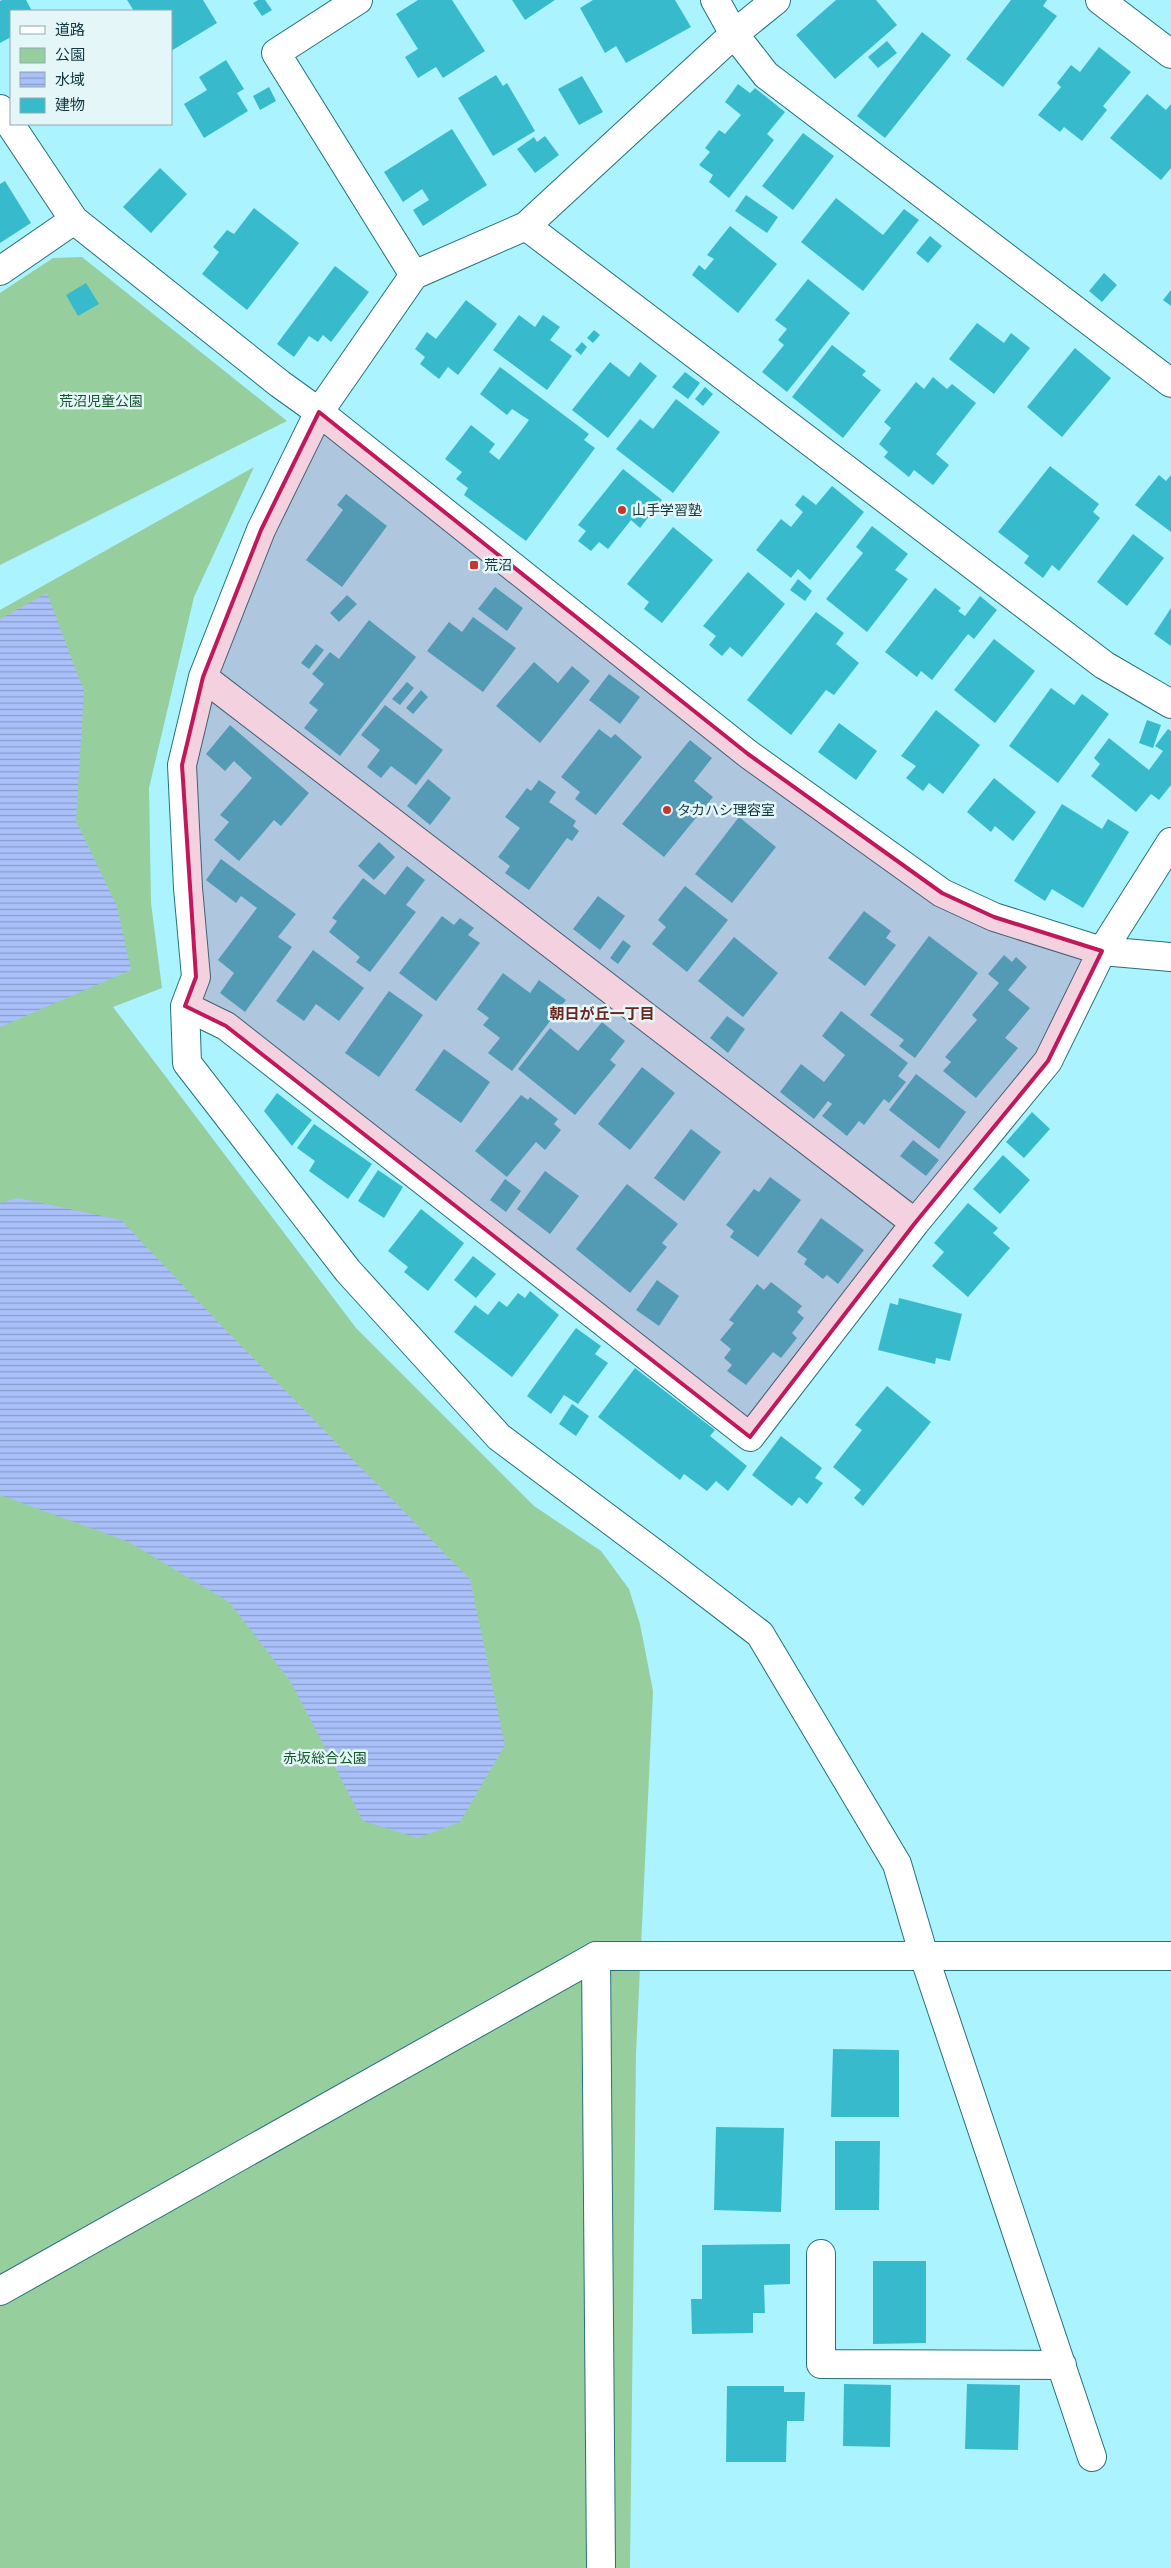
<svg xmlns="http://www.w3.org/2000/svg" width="1171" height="2568" viewBox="0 0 1171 2568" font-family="Helvetica,'Noto Sans JP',sans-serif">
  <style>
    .park { fill: #96cf9d }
    .water { fill: url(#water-rules) }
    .building { fill: #37bbcc }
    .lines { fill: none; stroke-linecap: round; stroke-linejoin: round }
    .minor-casing { stroke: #25717b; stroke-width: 30 }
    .tertiary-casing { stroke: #25717b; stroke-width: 30 }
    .minor { stroke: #fff; stroke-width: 28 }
    .tertiary { stroke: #fff; stroke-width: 28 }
    .marked { fill: #c2185b; fill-opacity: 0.2; stroke: #c2185b; stroke-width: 4; stroke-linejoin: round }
    .poi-dot { fill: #c5372f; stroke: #e5f6f9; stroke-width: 2 }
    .labels { text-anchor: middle; stroke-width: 5; stroke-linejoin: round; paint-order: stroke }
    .park-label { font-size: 14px; fill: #135525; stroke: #e5f6f9 }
    .poi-label { font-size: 14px; fill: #0e383e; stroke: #e5f6f9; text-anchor: start }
    .neighbourhood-label { font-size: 15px; font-weight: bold; fill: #6a251f; stroke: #e5f6f9 }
  </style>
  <defs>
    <pattern id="water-rules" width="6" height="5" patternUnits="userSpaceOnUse" patternTransform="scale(1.25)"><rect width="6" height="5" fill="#aac0f9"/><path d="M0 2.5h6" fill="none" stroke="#899dcb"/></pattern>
  </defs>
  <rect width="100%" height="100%" fill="#aaf3ff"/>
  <path class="park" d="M82,257L287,421L0,565V293L53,258Z
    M254,467L194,597L149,788L151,903L162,988L113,1007L356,1328L534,1506L601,1551L629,1589L640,1624L653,1691L636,2054L630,2568H0V610Z"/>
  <path class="water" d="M47,593L84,691L76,821L117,906L131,970L0,1027V619Z
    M18,1198L121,1220L217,1321L470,1579L505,1745L460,1822L418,1838L363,1821L291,1682L229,1602L129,1542L0,1495V1203Z"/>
  <path class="building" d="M2,0H26L32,11H11V37L0,43V1Z
    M127,0H203L217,23L171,51V11H134Z
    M258,0H265L272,10L262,16L253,3Z
    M418,0H452L485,51L443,78L436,67L418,78L405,57L418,49L396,14Z
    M512,0H555L525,20Z
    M593,0H675L691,27L626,63L616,46L605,53L580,8Z
    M836,0H876L897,25L835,79L796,35Z
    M1011,0H1047L1043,6L1057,16L1003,87L966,59Z
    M922,32L951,55L885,138L857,116Z
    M887,41L897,53L878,68L868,57Z
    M1099,47L1131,72L1103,106L1107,110L1082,141L1064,127L1060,132L1038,115L1061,87L1057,83L1071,65L1080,72Z
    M226,60L244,89L237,93L248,111L204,138L184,104L207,90L199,77Z
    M496,75L503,86L507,83L535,131L493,156L458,98Z
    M582,76L603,112L579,125L558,89Z
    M738,84L750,93L755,88L785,112L767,134L774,140L729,198L709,182L713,175L699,165L710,152L705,148L719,130L725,134L741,115L725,102Z
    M269,87L276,101L260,110L253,96Z
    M1147,94L1166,110L1171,104V168L1161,180L1110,138Z
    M452,129L487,185L423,226L413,210L429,200L422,189L403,202L384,172Z
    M803,133L834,156L793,210L762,186Z
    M545,136L559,155L535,173L517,149L534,137L537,142Z
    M160,168L187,194L151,233L123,207Z
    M5,181L31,223L0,243V184Z
    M746,195L778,217L767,233L735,211Z
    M836,198L883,235L904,209L919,220L863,291L801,242Z
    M254,208L299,243L247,310L202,274L219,252L213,247L227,230L234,234Z
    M730,226L777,264L738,313L692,275L699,265L705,270L714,259L707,255Z
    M930,236L942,246L928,263L916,253Z
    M335,266L369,292L331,342L323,335L318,342L309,336L294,357L277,344Z
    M1104,273L1117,285L1102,302L1089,291Z
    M808,279L850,313L787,392L762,372L784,345L778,340L787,329L775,320Z
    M86,283L99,304L78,316L66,295Z
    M1171,290V306L1163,300Z
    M466,300L497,324L458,375L448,367L439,379L420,364L425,357L415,349L427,332L436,339Z
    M519,315L535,327L543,315L560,327L550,340L572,356L547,390L493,350Z
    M977,323L1004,343L1011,333L1030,348L994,394L949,359Z
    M594,330L600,335L593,343L587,338Z
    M582,342L587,347L581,355L575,350Z
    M832,345L866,371L862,375L881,390L843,438L792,397Z
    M1075,348L1111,378L1062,437L1027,407Z
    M610,362L629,377L640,362L657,376L608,438L572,410Z
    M500,367L589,434L584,440L595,448L526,541L464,495L468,488L456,479L462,472L445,459L471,425L495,444L489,452L499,460L529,420L512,409L507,415L480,394Z
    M685,372L700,383L688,399L672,387Z
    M933,377L947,389L952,384L976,403L936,454L949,465L933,485L914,470L909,477L884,457L888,452L879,444L891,428L884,422L916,382L924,389Z
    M705,387L713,394L703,406L695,399Z
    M676,399L720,432L673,493L616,449L640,419L653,429Z
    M1050,466L1099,504L1093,512L1100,518L1059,571L1052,565L1043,578L1024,563L1029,556L998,532Z
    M623,469L662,500L640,528L631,520L608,549L599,542L591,551L578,541L586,531L578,525Z
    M1159,475L1166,481L1171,475V532L1135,505Z
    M832,486L864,512L810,580L798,569L791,578L756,550L781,519L791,527L803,512L795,505L803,495L816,505Z
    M346,494L387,526L342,587L306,560L343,510L337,505Z
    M872,526L908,554L895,570L908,579L867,632L826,599L863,553L856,547Z
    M673,527L713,560L662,623L644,609L649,602L627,584Z
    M1133,534L1164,558L1127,606L1097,582Z
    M748,572L785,604L742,657L730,647L722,656L709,645L716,636L703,626Z
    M798,579L812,591L805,601L790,590Z
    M495,587L523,608L507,631L478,609Z
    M935,588L961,608L958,611L965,616L980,596L997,610L974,639L968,634L932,680L921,671L917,677L885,652Z
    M347,595L357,604L339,622L330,613Z
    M1171,608V646L1154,634Z
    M816,612L844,633L836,644L859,663L834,695L826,690L791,735L747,700Z
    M473,617L516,648L483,692L427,651L449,622L462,632Z
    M369,620L416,657L340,756L304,728L318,710L309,703L324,684L312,674L330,652L339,659Z
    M994,639L1035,671L995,723L954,690Z
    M316,644L324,650L309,669L301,663Z
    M534,662L558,683L572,666L590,681L540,743L496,706Z
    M609,674L640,697L620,724L589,700Z
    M407,682L414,688L400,705L392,699Z
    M1051,688L1074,705L1082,694L1109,714L1058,783L1009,746Z
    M421,690L428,697L413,714L406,708Z
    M385,705L443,750L416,785L391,766L381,778L367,767L380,750L361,735Z
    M936,710L980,745L943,794L929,783L923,791L906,778L916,766L901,756Z
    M1147,720L1161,725L1153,748L1139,743Z
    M839,723L877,751L856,780L818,752Z
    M230,725L309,793L281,826L274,820L239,861L214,840L229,822L220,815L252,778L234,761L225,771L206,754Z
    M599,729L611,738L615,734L642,757L596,815L575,799L580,792L561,777Z
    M1168,729L1171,731V785L1159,800L1151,794L1136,812L1091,776L1100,764L1094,758L1109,738L1149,770L1163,751L1155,746Z
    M690,740L712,758L694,781L713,797L664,857L622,824Z
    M994,778L1036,812L1013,841L995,826L991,832L967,812Z
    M428,779L451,798L430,825L407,806Z
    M539,780L556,792L549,802L576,821L573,826L579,831L572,841L567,838L529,890L505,873L510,866L498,857L520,828L505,817L527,788L531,791Z
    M1062,804L1102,829L1108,819L1129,832L1083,908L1052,889L1045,901L1014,881Z
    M739,817L776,847L732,903L695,874Z
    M379,842L395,857L374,880L358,866Z
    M221,859L296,914L278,937L292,947L245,1012L220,993L234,973L218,960L257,908L241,896L236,903L206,880Z
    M407,866L425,880L406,905L416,912L370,972L356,962L360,957L329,932L337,921L332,918L363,878L385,895Z
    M685,886L728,920L687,972L652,944L666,927L658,920Z
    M598,896L625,916L600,950L573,929Z
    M864,911L891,931L886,938L896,945L865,986L828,958Z
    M442,916L454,925L460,918L474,928L468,935L480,943L436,1001L399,973Z
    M929,936L978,973L915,1058L899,1046L904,1040L870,1015Z
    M734,937L778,973L743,1017L698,981Z
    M623,940L631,946L618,964L610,958Z
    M313,950L364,988L339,1021L316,1004L304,1021L276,1001Z
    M1004,955L1012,962L1016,957L1027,967L1008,990L1030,1008L1005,1038L1018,1048L976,1098L943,1071L951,1062L945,1057L977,1020L972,1015L999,983L988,974Z
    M503,973L530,993L539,980L566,1000L512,1071L488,1053L500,1038L483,1025L489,1018L477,1009Z
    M389,991L423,1015L379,1077L345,1053Z
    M841,1011L908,1063L898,1076L906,1082L889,1103L884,1099L864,1125L859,1121L847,1136L822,1116L832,1104L828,1101L814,1119L780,1092L801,1064L824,1082L845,1055L822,1036Z
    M727,1016L745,1029L728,1053L710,1038Z
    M602,1022L625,1041L610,1060L616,1065L575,1115L518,1069L550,1028L578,1051Z
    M444,1049L490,1082L461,1123L415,1090Z
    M642,1067L675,1093L630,1150L598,1124Z
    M916,1074L966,1112L939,1149L889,1110Z
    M277,1093L312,1120L292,1146L264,1111Z
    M521,1095L528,1100L530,1097L558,1119L554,1124L561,1130L545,1150L536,1142L507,1177L475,1151Z
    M1032,1112L1050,1129L1024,1158L1006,1142Z
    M314,1124L372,1164L348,1199L309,1171L315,1161L297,1148Z
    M691,1129L721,1152L684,1201L654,1178Z
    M913,1140L939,1160L926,1176L900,1156Z
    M1003,1155L1030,1180L1000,1214L973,1189Z
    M378,1170L403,1187L384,1218L358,1201Z
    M545,1171L579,1196L550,1234L517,1209Z
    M770,1177L801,1200L758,1257L730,1237L734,1231L726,1225L754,1189L759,1192Z
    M505,1179L521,1191L506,1212L490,1200Z
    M627,1184L678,1224L662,1243L667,1247L630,1293L576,1249Z
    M968,1203L998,1228L993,1233L1010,1248L968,1297L932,1266L944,1252L934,1243Z
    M421,1209L464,1243L428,1291L404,1272L408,1267L388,1251Z
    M821,1218L864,1250L838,1284L827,1275L823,1279L804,1264L807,1259L797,1252Z
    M473,1256L496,1274L476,1298L454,1280Z
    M657,1280L679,1296L659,1326L636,1310Z
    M771,1282L802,1306L797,1312L804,1318L792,1333L797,1338L781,1358L773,1352L746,1385L727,1371L732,1365L724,1358L731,1349L720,1340L734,1323L729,1320L757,1284L764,1290Z
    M530,1291L559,1315L512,1377L454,1332L475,1305L488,1315L499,1301L507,1307L518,1293L525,1298Z
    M899,1298L962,1314L950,1361L936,1358L935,1364L878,1350L890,1303L898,1305Z
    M576,1328L601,1346L595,1354L608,1363L578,1404L564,1395L551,1414L527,1396Z
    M635,1368L715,1430L710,1436L747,1466L728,1491L716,1481L707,1491L684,1474L680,1480L598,1417Z
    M887,1386L931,1422L863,1506L854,1498L861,1490L833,1467L862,1430L855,1425Z
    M572,1404L589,1416L576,1436L559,1424Z
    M781,1436L822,1468L815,1478L823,1483L807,1504L799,1497L792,1506L752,1475Z
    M833,2049L899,2050V2117H831Z
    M716,2127L784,2128L781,2212L714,2210Z
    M835,2141H880L879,2210H835Z
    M790,2244V2284L764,2285L765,2313H753V2333L692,2334L691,2299H702V2245Z
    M873,2261H926V2343L873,2344Z
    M844,2384L891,2385L890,2447L843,2446Z
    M967,2384L1020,2385L1018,2450L965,2449Z
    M727,2386H784V2392H805L804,2421H787L786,2462H726Z"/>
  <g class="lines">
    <defs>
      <path id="minor" d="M358,0L276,53L414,275
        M715,0L734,34L766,75L1171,383
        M776,0L734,34L526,226L414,275L319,412L261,530L203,677L182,765L188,888L196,977L185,1006L187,1063L348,1271L499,1437L666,1562L760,1634L897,1864L924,1956L1092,2457
        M1100,0L1171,54
        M0,109L74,220L280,384L319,412L748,754L942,893L994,917L1102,951L1171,957
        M526,226L1104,665L1171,704
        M0,271L74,220
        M203,677L915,1223
        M185,1006L226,1026L750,1437L915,1223L1048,1061L1102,951L1171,842
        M596,1956L601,2568
        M821,2254V2364L1062,2365"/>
      <path id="tertiary" d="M0,2291L596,1956H1171"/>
    </defs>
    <use href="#minor" class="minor-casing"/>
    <use href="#tertiary" class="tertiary-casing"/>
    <use href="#minor" class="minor"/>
    <use href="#tertiary" class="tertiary"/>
  </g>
  <path class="marked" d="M319,412L748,754L942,893L994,917L1102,951L1048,1061L915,1223L750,1437L226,1026L185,1006L196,977L182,765L203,677L261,530Z"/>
  <g class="poi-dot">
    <circle cx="622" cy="510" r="5"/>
    <rect x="469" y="560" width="10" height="10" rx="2.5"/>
    <circle cx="667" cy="810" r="5"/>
  </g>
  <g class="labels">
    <g class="park-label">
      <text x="101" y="406">荒沼児童公園</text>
      <text x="325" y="1763">赤坂総合公園</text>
    </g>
    <g class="poi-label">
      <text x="632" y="515">山手学習塾</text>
      <text x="484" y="570">荒沼</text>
      <text x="677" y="815">タカハシ理容室</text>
    </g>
    <g class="neighbourhood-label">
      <text x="602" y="1019">朝日が丘一丁目</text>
    </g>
  </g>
  <rect x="10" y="10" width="162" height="115" fill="#e5f6f9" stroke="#8faaae"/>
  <rect x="20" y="26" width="25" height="8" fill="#ffffff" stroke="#8faaae"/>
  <text x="55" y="35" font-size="15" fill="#0e383e">道路</text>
  <rect x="20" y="48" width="25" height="15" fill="#96cf9d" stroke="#8faaae"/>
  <text x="55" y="60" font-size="15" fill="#0e383e">公園</text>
  <rect x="20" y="72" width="25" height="15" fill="url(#water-rules)" stroke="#8faaae"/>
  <text x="55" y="85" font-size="15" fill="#0e383e">水域</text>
  <rect x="20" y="98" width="25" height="15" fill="#37bbcc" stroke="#8faaae"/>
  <text x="55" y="110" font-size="15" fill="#0e383e">建物</text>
</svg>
